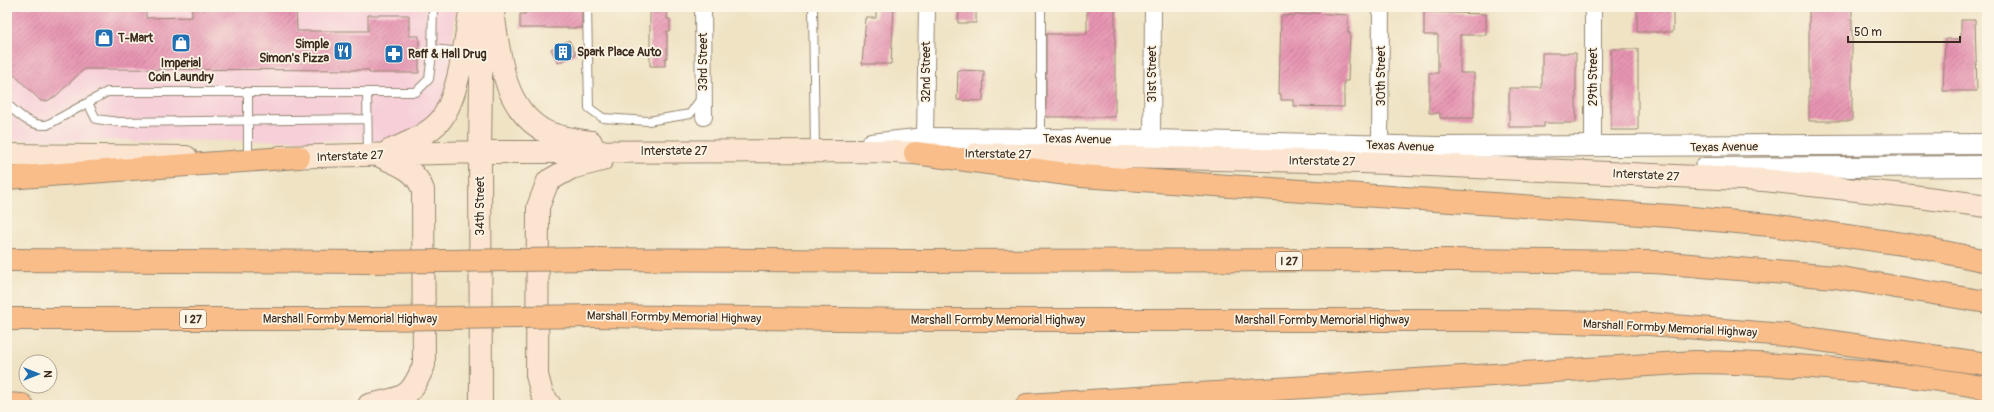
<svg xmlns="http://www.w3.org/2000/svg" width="1994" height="412" viewBox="0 0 1994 412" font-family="Pangolin,sans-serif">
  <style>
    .built { fill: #f6cfd8 }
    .building { fill: url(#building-hatch) }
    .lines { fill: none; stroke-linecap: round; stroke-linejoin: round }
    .service-casing { stroke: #958671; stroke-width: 10 }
    .minor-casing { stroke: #958671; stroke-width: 18 }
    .tertiary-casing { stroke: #958671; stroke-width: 22 }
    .secondary-casing { stroke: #958671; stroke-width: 24 }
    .motorway-casing { stroke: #958671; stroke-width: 24 }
    .service { stroke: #fff; stroke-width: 8 }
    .minor { stroke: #fff; stroke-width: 16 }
    .tertiary { stroke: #fff; stroke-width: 20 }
    .secondary { stroke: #fce5d0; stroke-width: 22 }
    .motorway { stroke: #f8bd89; stroke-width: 22 }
    .motorway-bridge-casing { stroke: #958671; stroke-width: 24; stroke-linecap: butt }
    .motorway-bridge { stroke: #f8bd89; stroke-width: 22 }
    .labels { text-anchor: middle; stroke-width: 3.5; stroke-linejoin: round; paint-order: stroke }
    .shield { fill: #fcf5e5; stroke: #75675a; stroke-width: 1 }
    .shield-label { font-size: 11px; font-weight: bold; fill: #3b2a1e }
    .poi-label { font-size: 12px; font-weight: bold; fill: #3b2a1e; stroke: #fcf5e5; text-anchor: start }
    .street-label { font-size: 12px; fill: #3b2a1e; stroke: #fcf5e5 }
  </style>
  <defs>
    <pattern id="building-hatch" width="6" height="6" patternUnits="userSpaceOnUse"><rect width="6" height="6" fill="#e794b2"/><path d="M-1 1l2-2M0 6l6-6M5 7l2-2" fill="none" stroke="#bc7990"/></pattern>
  </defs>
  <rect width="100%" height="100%" fill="#fcf5e5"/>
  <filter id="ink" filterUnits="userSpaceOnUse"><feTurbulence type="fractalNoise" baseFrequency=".025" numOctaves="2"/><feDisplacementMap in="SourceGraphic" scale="8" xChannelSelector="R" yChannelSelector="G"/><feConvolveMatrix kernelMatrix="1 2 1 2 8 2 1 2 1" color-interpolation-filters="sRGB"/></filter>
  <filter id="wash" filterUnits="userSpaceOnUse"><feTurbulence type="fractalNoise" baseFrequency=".012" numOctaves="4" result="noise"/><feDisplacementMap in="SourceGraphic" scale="16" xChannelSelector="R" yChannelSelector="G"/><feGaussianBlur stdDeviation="0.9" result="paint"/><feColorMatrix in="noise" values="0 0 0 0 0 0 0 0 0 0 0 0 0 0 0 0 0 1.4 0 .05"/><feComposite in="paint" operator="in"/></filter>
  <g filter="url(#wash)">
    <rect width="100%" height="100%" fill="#efe3c4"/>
    <path class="built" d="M7,7H455L451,71L438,114L393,141L7,140Z"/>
    <g id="blocks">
      <path class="building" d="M7,7H146V18L192,17V7H296L297,31H368V15H409V36H419V73H369V70L84,69L56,96L47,101H41L7,68Z
        M525,7H582V28H520V14H525Z
        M650,7H667V19H670V31H667V58H665V66H650Z
        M876,7H894L891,64H862L866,18H876Z
        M959,7H976V23H958Z
        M1087,7H1115V117H1046V34H1087Z
        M1637,7H1673V32H1637Z
        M1809,7H1852V121H1809Z
        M1424,12L1486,14V35H1460V73H1474V118H1440V113H1429V73H1438V35H1424Z
        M1312,13L1348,15V33H1350L1348,81H1344V107L1293,106V100H1281V94H1279L1281,16L1312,14Z
        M1961,20H1975L1977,91H1943L1945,39H1961Z
        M569,40L576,54L558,63L551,49Z
        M1611,49H1638V130H1611Z
        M1542,53H1576V123H1544V127H1509V88H1542Z
        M958,70L984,71L983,101L957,100Z"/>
    </g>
  </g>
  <g filter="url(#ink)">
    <use href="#blocks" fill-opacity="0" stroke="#958671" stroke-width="1"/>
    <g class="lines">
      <defs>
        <path id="service" d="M587,7L589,108L603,118L648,121L690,114L702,97
          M813,7L815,150
          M1041,7V138
          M432,49L462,52
          M367,92L368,155
          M88,103L96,119L119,122L367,119
          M7,104C19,115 30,126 47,125L107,92H416L429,79L432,54L433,7
          M248,157V92"/>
        <path id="minor" d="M703,7L704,117
          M925,138L927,7
          M1152,140L1153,7
          M1380,146L1381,7
          M1593,148V7"/>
        <path id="tertiary" d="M871,144L925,138L1152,140L1438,147L1987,144
          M1705,168L1987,166"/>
        <path id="secondary" d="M492,7C500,50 500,103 541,129C553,137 577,140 591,142
          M389,151C406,144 423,137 437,124C458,105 466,36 471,7
          M976,154L1363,162L1764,180L1912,196L1987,206
          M7,155L186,157
          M280,157L480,152L875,151L934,154
          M369,405C405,397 409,400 424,365L423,190C416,170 400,165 382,157
          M481,405L480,152L482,7
          M550,405L542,394L537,375L538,207L548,181L571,168L602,160"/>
        <path id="motorway" d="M915,153L1081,176L1670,216L1770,225L1910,245L1987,261
          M7,178L299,157
          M589,259L915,261L1456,260L1654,262L1835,277L1987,302
          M7,260L373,262
          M592,316L922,320H1478L1649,324L1785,335L1987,364
          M7,319H379
          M7,404L22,405
          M1027,405L1695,362C1793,364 1891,370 1987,388"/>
      </defs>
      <use href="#service" class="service-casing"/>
      <use href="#minor" class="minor-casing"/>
      <use href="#tertiary" class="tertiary-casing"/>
      <use href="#secondary" class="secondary-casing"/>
      <use href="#motorway" class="motorway-casing"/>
      <use href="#service" class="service"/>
      <use href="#minor" class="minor"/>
      <use href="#tertiary" class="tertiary"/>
      <use href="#secondary" class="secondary"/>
      <use href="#motorway" class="motorway"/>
      <defs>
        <path id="motorway-bridge" d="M373,262L589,259
          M379,319L592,316"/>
      </defs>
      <use href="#motorway-bridge" class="motorway-bridge-casing"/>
      <use href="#motorway-bridge" class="motorway-bridge"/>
    </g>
  </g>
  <defs>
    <symbol id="shop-square" viewBox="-11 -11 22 22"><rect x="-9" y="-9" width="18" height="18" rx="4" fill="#1f6fb2" stroke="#fcf5e5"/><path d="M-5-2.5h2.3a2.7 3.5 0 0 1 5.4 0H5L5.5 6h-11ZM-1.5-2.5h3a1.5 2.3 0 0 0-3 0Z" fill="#fff"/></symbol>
    <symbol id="restaurant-square" viewBox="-11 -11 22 22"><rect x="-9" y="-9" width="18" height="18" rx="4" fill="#1f6fb2" stroke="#fcf5e5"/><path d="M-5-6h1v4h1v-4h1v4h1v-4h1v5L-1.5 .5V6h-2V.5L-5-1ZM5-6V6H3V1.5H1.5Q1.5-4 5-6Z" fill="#fff"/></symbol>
    <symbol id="building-square" viewBox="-11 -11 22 22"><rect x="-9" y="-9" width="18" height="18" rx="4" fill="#1f6fb2" stroke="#fcf5e5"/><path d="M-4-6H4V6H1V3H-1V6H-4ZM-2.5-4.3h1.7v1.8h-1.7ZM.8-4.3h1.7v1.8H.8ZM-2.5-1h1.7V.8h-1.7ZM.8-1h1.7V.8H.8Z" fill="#fff"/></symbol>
    <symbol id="pharmacy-square" viewBox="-11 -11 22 22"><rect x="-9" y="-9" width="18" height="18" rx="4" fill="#1f6fb2" stroke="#fcf5e5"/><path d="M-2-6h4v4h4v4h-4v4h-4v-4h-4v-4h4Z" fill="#fff"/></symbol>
  </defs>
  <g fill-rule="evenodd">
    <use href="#shop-square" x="93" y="27" width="22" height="22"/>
    <use href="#shop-square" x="170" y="32" width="22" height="22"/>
    <use href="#restaurant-square" x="332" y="40" width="22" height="22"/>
    <use href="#building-square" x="552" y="41" width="22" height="22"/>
    <use href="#pharmacy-square" x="383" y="43" width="22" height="22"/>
  </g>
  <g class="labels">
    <g class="shield">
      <rect x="1276" y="252" width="26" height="18" rx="3"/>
      <rect x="180" y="310" width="26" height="18" rx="3"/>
    </g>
    <g class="shield-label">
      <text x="1289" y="265">I 27</text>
      <text x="193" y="323">I 27</text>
    </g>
    <g class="poi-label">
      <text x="118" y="42">T-Mart</text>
      <text x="329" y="48" text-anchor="end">Simple<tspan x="329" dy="14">Simon's Pizza</tspan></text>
      <text x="577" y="56">Spark Place Auto</text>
      <text x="408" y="58">Raff &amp; Hall Drug</text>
      <text x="181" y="67" text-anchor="middle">Imperial<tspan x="181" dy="14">Coin Laundry</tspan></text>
    </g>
    <g class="street-label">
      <text transform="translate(703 62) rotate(-90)" y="4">33rd Street</text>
      <text transform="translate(926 72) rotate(-90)" y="4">32nd Street</text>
      <text transform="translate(1152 74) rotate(-90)" y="4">31st Street</text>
      <text transform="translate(1381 76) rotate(-90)" y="4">30th Street</text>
      <text transform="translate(1593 77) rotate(-90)" y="4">29th Street</text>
      <text transform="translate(1077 139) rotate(1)" y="4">Texas Avenue</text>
      <text transform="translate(1400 146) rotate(2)" y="4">Texas Avenue</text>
      <text transform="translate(1724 147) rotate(-1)" y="4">Texas Avenue</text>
      <text x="674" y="155">Interstate 27</text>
      <text transform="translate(998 154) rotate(1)" y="4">Interstate 27</text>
      <text transform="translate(350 156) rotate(-2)" y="4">Interstate 27</text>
      <text transform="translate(1322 161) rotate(1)" y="4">Interstate 27</text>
      <text transform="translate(1646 175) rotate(3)" y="4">Interstate 27</text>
      <text transform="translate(480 206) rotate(-90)" y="4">34th Street</text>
      <text transform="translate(674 317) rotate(1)" y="4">Marshall Formby Memorial Highway</text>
      <text x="350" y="323">Marshall Formby Memorial Highway</text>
      <text x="998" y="324">Marshall Formby Memorial Highway</text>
      <text x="1322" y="324">Marshall Formby Memorial Highway</text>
      <text transform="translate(1670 328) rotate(3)" y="4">Marshall Formby Memorial Highway</text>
    </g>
  </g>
  <rect width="1994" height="412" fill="none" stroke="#fcf5e5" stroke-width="24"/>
  <g transform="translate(38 374) rotate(90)"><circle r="19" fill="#fcf5e5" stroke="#afa495"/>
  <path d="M0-3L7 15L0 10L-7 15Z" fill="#1f6fb2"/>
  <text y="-6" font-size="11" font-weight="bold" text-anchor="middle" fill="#3b2a1e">N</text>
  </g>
  <path d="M1848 36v6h112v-6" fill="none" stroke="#3b2a1e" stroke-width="2"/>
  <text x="1854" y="36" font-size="12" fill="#3b2a1e" stroke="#fcf5e5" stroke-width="3" paint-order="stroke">50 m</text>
</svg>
